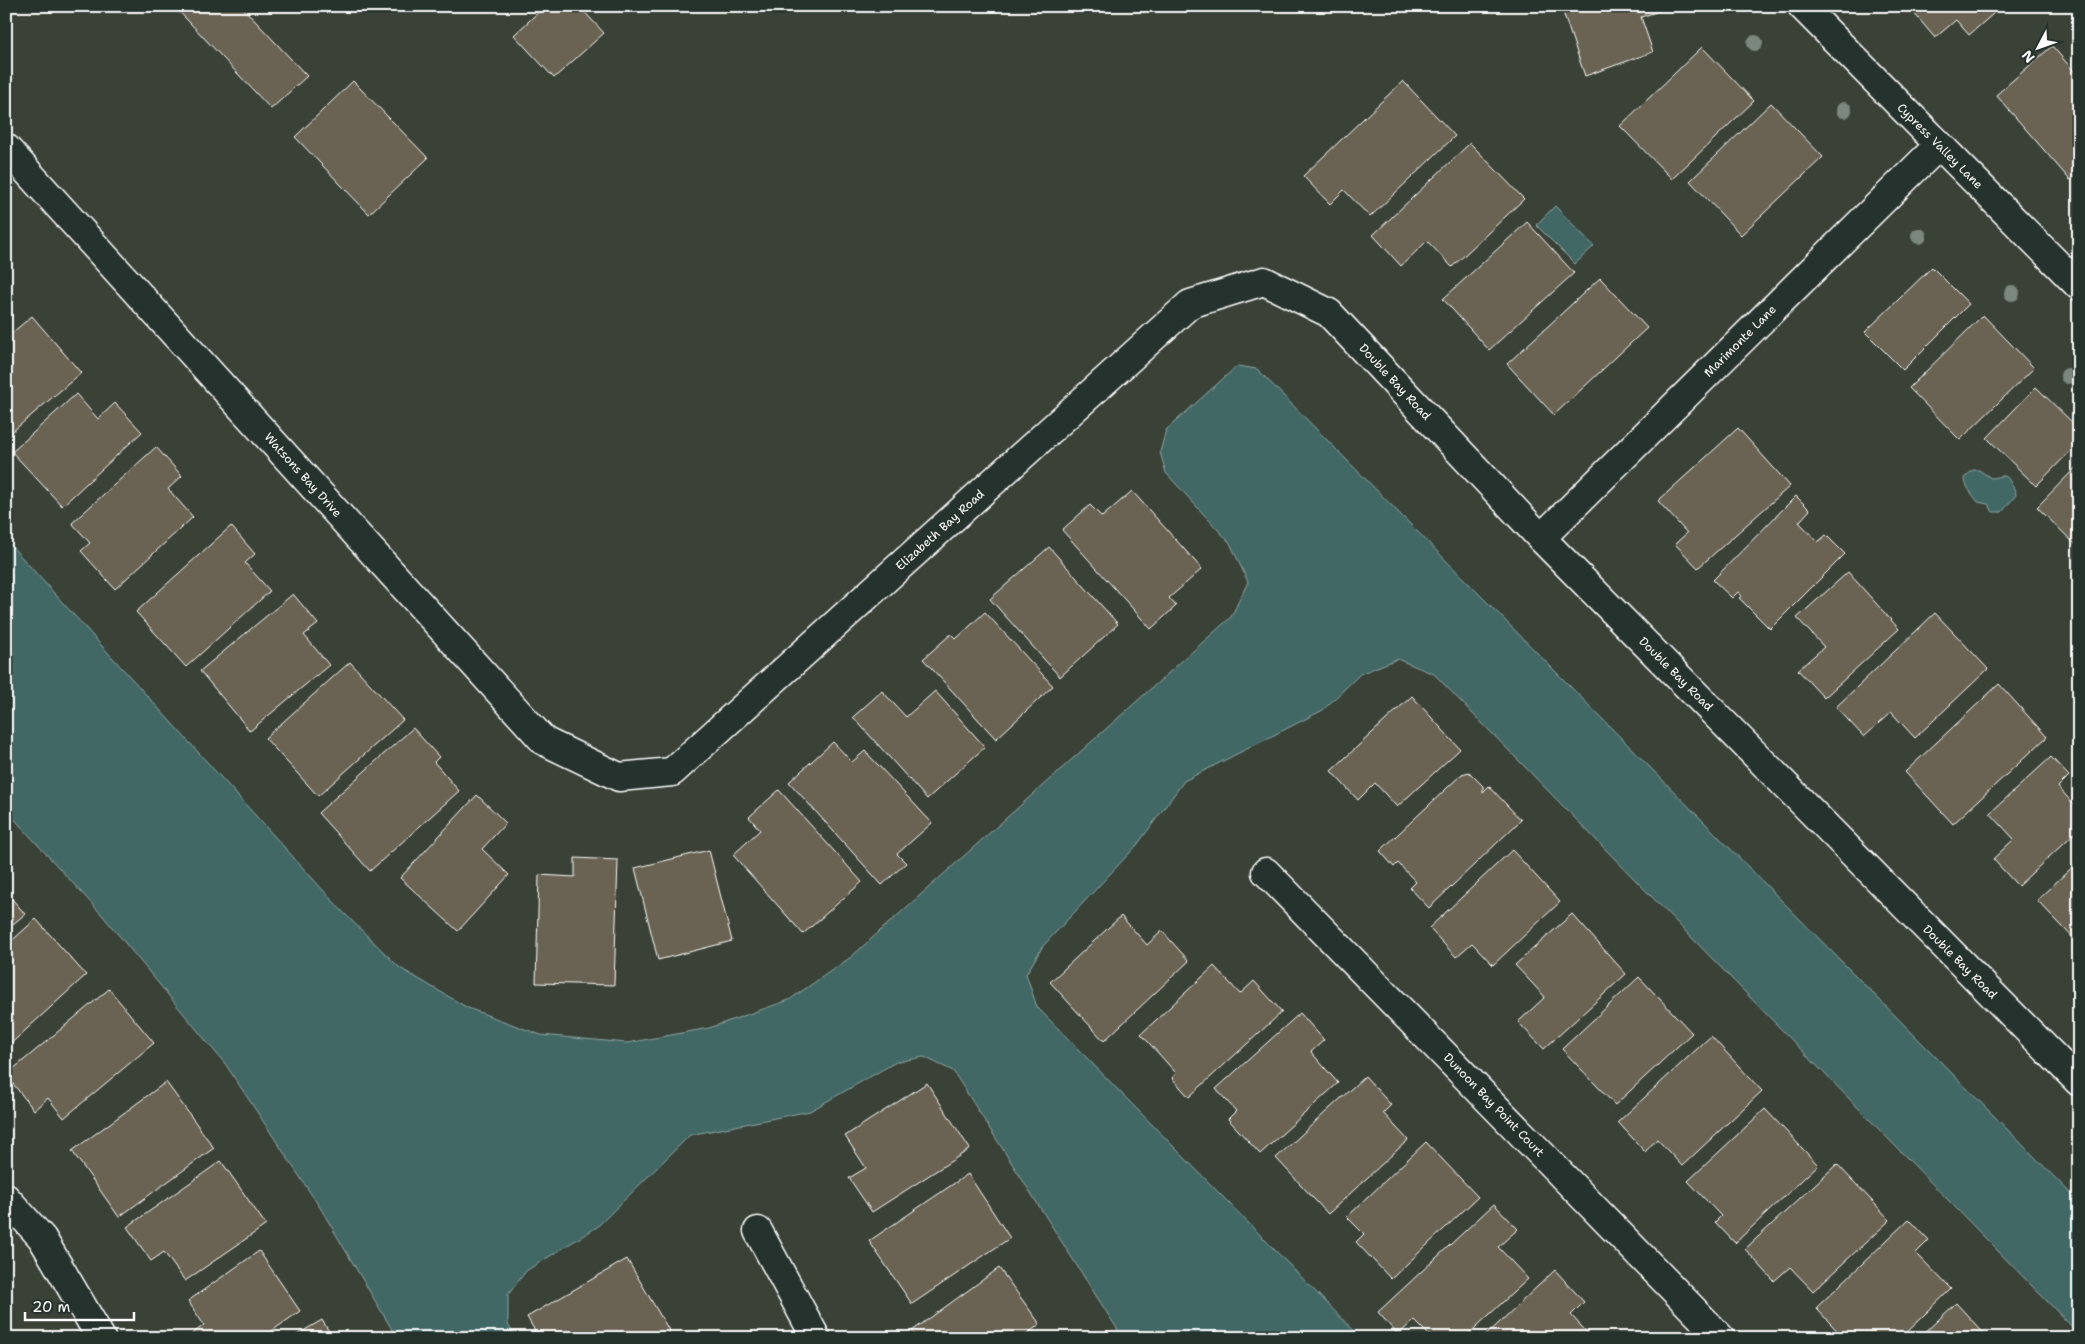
<svg xmlns="http://www.w3.org/2000/svg" width="2085" height="1344" viewBox="0 0 2085 1344" font-family="'Shantell Sans',sans-serif">
  <style>
    .water { fill: #436866; stroke: #8ea4a3 }
    .building { fill: #6a6452; stroke: #fff }
    .lines { fill: none; stroke-linecap: round; stroke-linejoin: round }
    .minor-casing { stroke: #fff; stroke-width: 31 }
    .minor { stroke: #26332d; stroke-width: 28 }
    .tree { fill: #7b877e }
    .labels { text-anchor: middle; stroke-width: 5; stroke-linejoin: round; paint-order: stroke }
    .street-label { font-size: 12px; fill: #fff; stroke: #26332d }
  </style>
  <rect width="100%" height="100%" fill="#3a4238"/>
  <filter id="ink" filterUnits="userSpaceOnUse"><feTurbulence type="fractalNoise" baseFrequency=".02" numOctaves="2"/><feDisplacementMap in="SourceGraphic" scale="10" xChannelSelector="R" yChannelSelector="G"/><feConvolveMatrix kernelMatrix="1 2 1 2 8 2 1 2 1" color-interpolation-filters="sRGB"/></filter>
  <g filter="url(#ink)">
    <path class="water" d="M1555,206L1594,246L1575,264L1536,225Z
      M1237,366L1257,369L2079,1202V1334L1434,674L1397,659L1360,674L1323,710L1184,781L1137,845L1043,946L1026,974L1037,1007L1361,1338H1123L953,1071L924,1057L896,1062L810,1111L690,1135L597,1227L526,1271L508,1295V1324L515,1338H397L321,1209L226,1065L102,915L6,810V540L342,911L400,968L468,1008L541,1035L627,1043L709,1028L789,1000L851,957L1231,617L1248,582L1230,543L1166,473L1160,452L1166,430Z
      M1973,470H1979L1991,478C2001,477 2006,472 2011,483C2013,488 2016,490 2016,495L2002,512H1993L1988,504L1978,502C1973,495 1964,486 1965,477Z"/>
    <path class="building" d="M174,6H241L307,76L271,109Z
      M545,6H579L604,33L554,78L514,35Z
      M1561,6H1664L1665,9L1641,17L1653,52L1585,76Z
      M1908,6H2002L1969,35L1956,20L1935,38Z
      M2052,46L2079,77V173L2070,180L1996,95Z
      M1702,47L1754,101L1672,179L1620,126Z
      M353,81L428,158L369,214L295,137Z
      M1403,81L1455,136L1370,217L1344,190L1330,204L1303,176Z
      M1771,103L1823,157L1741,235L1690,181Z
      M1470,143L1524,199L1452,267L1427,241L1401,266L1373,235Z
      M1527,222L1574,273L1489,350L1443,299Z
      M1932,267L1969,304L1903,370L1865,332Z
      M1600,278L1647,328L1554,415L1507,364Z
      M1983,315L2034,368L1960,440L1909,388Z
      M32,316L81,373L6,437V338Z
      M2036,387L2079,429V442L2036,486L1987,438Z
      M76,394L98,419L115,403L142,432L62,506L12,452Z
      M1738,428L1790,486L1698,568L1675,544L1687,533L1658,501Z
      M156,447L182,476L168,489L193,517L115,589L81,551L90,543L72,523Z
      M2079,464V548L2037,507Z
      M1132,491L1202,569L1169,598L1176,606L1151,629L1062,530L1090,505L1102,517Z
      M1796,496L1810,510L1799,522L1818,542L1826,535L1845,554L1770,629L1739,598L1742,596L1738,592L1732,598L1713,580Z
      M231,526L255,554L245,563L270,591L186,667L136,612Z
      M1049,547L1118,624L1060,677L990,599Z
      M1848,572L1899,629L1824,698L1798,670L1824,647L1797,618Z
      M293,594L318,624L304,635L329,665L250,731L200,671Z
      M985,612L1053,686L996,739L923,659L951,634L956,639Z
      M1935,613L1988,669L1915,738L1891,712L1864,737L1836,707Z
      M350,662L403,720L318,796L265,738Z
      M1999,684L2047,737L1953,824L1905,772Z
      M882,691L906,717L935,691L985,747L927,799L853,717Z
      M1412,696L1460,749L1397,807L1375,783L1358,800L1331,771Z
      M413,728L439,757L434,762L459,791L370,871L318,813Z
      M833,742L852,762L865,751L932,823L897,854L906,863L882,885L789,782Z
      M2051,757L2069,776L2058,787L2079,810V829L2018,886L1993,859L2014,839L1990,813Z
      M1469,772L1483,786V792L1489,786L1521,820L1429,908L1410,888L1416,882L1398,863L1394,867L1380,851L1462,774Z
      M779,790L862,882L803,934L733,855L760,830L749,817Z
      M477,795L506,823L482,849L509,875L458,931L400,878Z
      M709,850L732,941L658,960L635,868Z
      M1512,850L1560,902L1493,965L1472,943L1456,957L1429,928Z
      M575,858L618,860L614,985L536,983L539,875L575,877Z
      M2079,861V944L2037,900Z
      M6,892L25,914L6,930Z
      M1572,914L1626,974L1544,1049L1518,1022L1545,997L1515,965Z
      M1121,916L1147,945L1162,931L1189,961L1104,1041L1050,982Z
      M36,919L86,975L6,1048V946Z
      M1214,966L1240,994L1254,981L1282,1012L1189,1097L1172,1078L1176,1073L1141,1034Z
      M1639,977L1692,1033L1615,1105L1562,1049Z
      M109,989L154,1043L64,1118L48,1098L34,1110L6,1075Z
      M1300,1013L1324,1040L1311,1052L1338,1083L1260,1154L1228,1119L1236,1111L1216,1089Z
      M1711,1036L1762,1091L1682,1166L1657,1139L1645,1152L1618,1122Z
      M1365,1076L1391,1105L1383,1113L1408,1140L1328,1214L1276,1158Z
      M166,1082L214,1148L119,1217L72,1151Z
      M927,1083L970,1149L872,1212L849,1178L866,1168L845,1136Z
      M1765,1109L1818,1165L1735,1243L1715,1222L1721,1216L1688,1181Z
      M1426,1142L1478,1197L1391,1279L1356,1242L1364,1234L1347,1217Z
      M221,1161L266,1225L185,1281L164,1252L151,1261L127,1227Z
      M1837,1164L1890,1220L1813,1291L1790,1267L1774,1281L1745,1249Z
      M968,1174L1010,1238L912,1304L869,1241Z
      M1494,1204L1518,1229L1498,1247L1528,1279L1464,1338H1432L1414,1320L1398,1335L1378,1312Z
      M1909,1219L1929,1240L1916,1253L1951,1289L1900,1338H1844L1816,1308Z
      M259,1251L300,1311L262,1338H187L204,1325L188,1301Z
      M627,1259L670,1332L660,1338H539L527,1317Z
      M999,1268L1040,1324L1022,1338H917L912,1331Z
      M1555,1270L1584,1302L1571,1315L1592,1338H1483Z
      M1956,1303L1988,1338H1919Z
      M322,1320L333,1338H291Z"/>
    <g class="lines">
      <defs>
        <path id="minor" d="M1802,6L2079,286
          M6,148L544,741L619,777L672,772L1190,304L1264,281L1329,313L1541,538L2079,1082
          M1541,538L1939,145
          M1266,872L1721,1338
          M6,1198L42,1238L101,1338
          M758,1231L816,1338"/>
      </defs>
      <use href="#minor" class="minor-casing"/>
      <use href="#minor" class="minor"/>
    </g>
    <g class="tree">
      <circle cx="1755" cy="43" r="8"/>
      <circle cx="1844" cy="110" r="8"/>
      <circle cx="1919" cy="236" r="8"/>
      <circle cx="2012" cy="293" r="8"/>
      <circle cx="2068" cy="376" r="8"/>
    </g>
  </g>
  <g class="labels">
    <g class="street-label">
      <text transform="translate(1940 146) rotate(45)" y="4">Cypress Valley Lane</text>
      <text transform="translate(1740 341) rotate(-45)" y="4">Marimonte Lane</text>
      <text transform="translate(1395 382) rotate(47)" y="4">Double Bay Road</text>
      <text transform="translate(303 475) rotate(48)" y="4">Watsons Bay Drive</text>
      <text transform="translate(940 530) rotate(-42)" y="4">Elizabeth Bay Road</text>
      <text transform="translate(1676 674) rotate(45)" y="4">Double Bay Road</text>
      <text transform="translate(1960 962) rotate(45)" y="4">Double Bay Road</text>
      <text transform="translate(1494 1105) rotate(46)" y="4">Dunoon Bay Point Court</text>
    </g>
  </g>
  <rect width="2085" height="1344" fill="none" stroke="#26332d" stroke-width="25"/>
  <rect x="12" y="12" width="2060" height="1319" fill="none" stroke="#fff" stroke-width="2" filter="url(#ink)"/>
  <g transform="translate(2038 48) rotate(229)" stroke="#26332d" stroke-width="4" paint-order="stroke">
  <path d="M0-4L9 19L0 12L-9 19Z" fill="#ffffff"/>
  <text y="-8" font-size="14" font-weight="bold" text-anchor="middle" fill="#ffffff">N</text>
  </g>
  <path d="M25 1312v8h109v-8" fill="none" stroke="#ffffff" stroke-width="2.5"/>
  <text x="32" y="1312" font-size="15" fill="#ffffff" stroke="#26332d" stroke-width="4" paint-order="stroke">20 m</text>
</svg>
